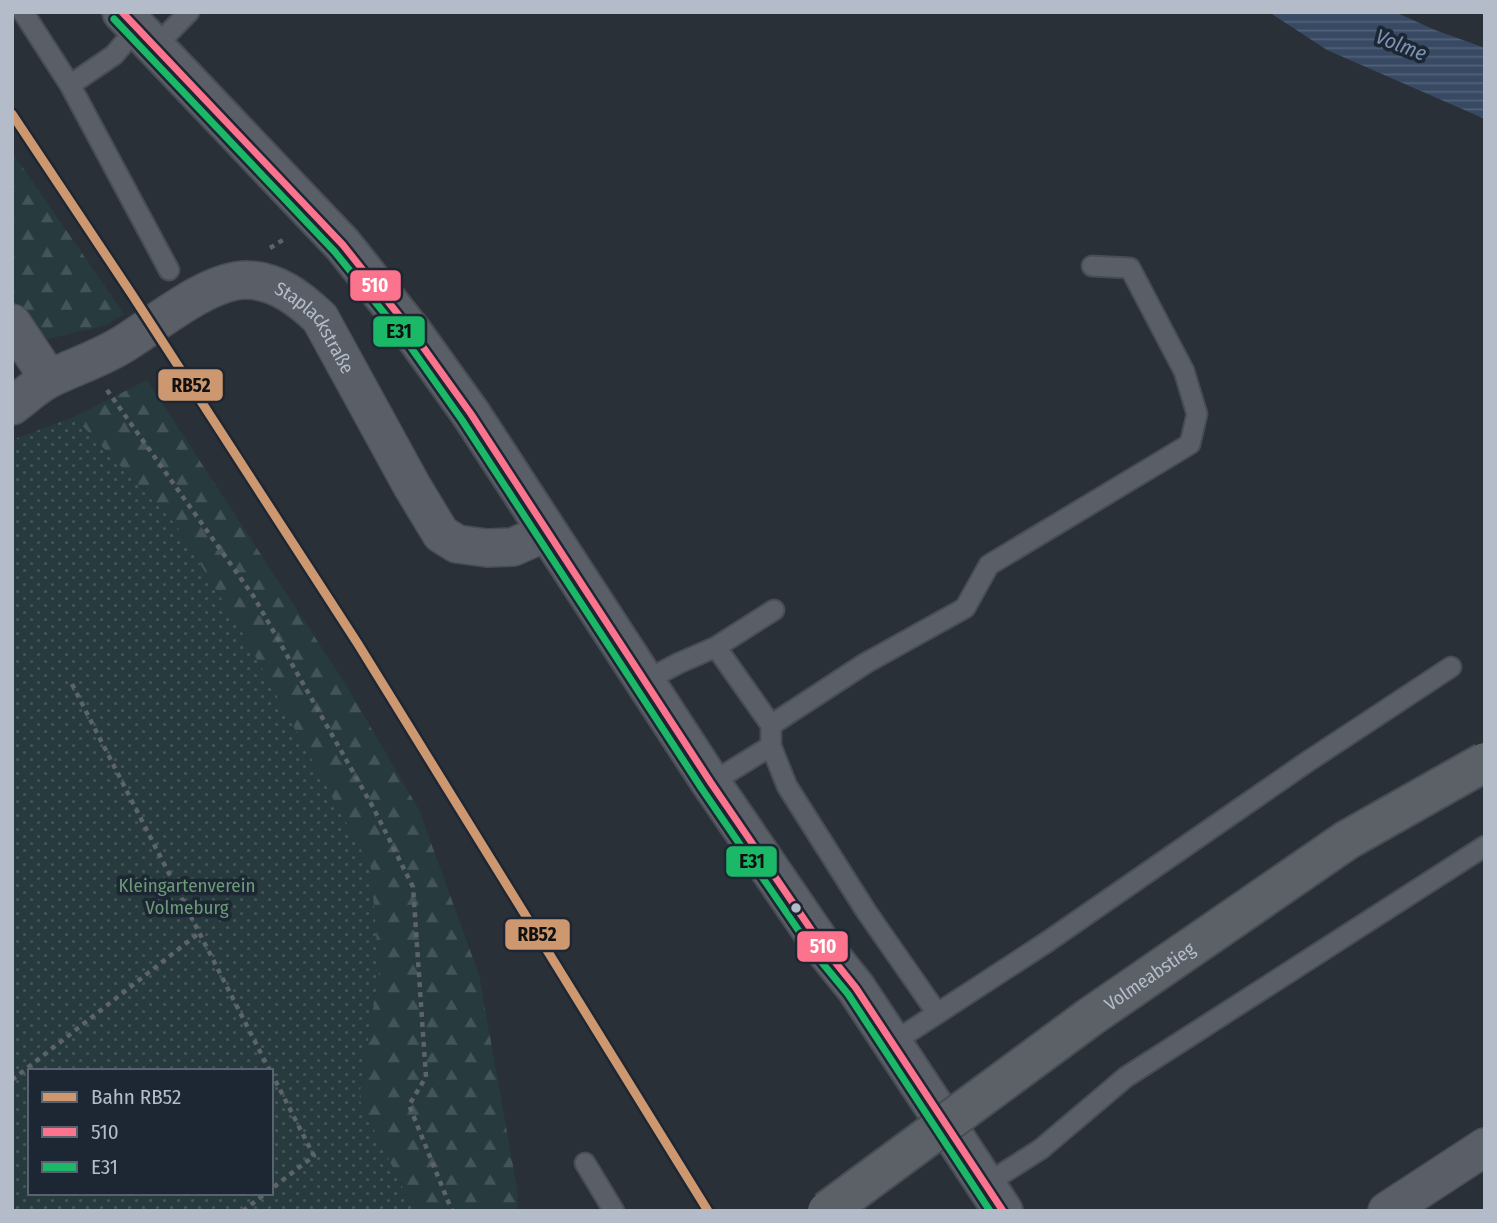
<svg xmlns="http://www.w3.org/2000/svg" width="1497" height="1223" viewBox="0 0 1497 1223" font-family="'Fira Sans Condensed',sans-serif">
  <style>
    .forest { fill: url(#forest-firs) }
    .park { fill: url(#park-dots); fill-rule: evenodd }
    .water { fill: url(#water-rules) }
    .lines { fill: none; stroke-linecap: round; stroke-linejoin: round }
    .service-casing { stroke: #484c53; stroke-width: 23 }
    .minor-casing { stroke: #484c53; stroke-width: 40 }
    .tertiary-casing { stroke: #484c53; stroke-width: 42 }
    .path { stroke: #5d636a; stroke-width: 4.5; stroke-dasharray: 5 5; stroke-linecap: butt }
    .service { stroke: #5a5e66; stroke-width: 19 }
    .minor { stroke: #5a5e66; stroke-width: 37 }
    .tertiary { stroke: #5a5e66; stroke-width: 38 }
    .primary-bridge-casing { stroke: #484c55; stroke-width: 42; stroke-linecap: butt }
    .primary-bridge { stroke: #5c6168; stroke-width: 38 }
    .bus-1-casing { stroke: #1d2633; stroke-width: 12 }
    .bus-2-casing { stroke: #1d2633; stroke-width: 12 }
    .bus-1 { stroke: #fc738d; stroke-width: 7 }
    .bus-2 { stroke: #1ab867; stroke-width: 7 }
    .rail-1-casing { stroke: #1d2633; stroke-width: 14 }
    .rail-1 { stroke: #cd976f; stroke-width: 9 }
    .bus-dot { fill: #b4bcc9; stroke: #1d2633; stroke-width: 2.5 }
    .labels { text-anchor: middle; stroke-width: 7; stroke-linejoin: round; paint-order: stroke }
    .street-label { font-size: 19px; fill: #b4bcc9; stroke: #1d2633 }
    .park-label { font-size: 19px; fill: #6b9a76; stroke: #1d2633 }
    .water-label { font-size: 21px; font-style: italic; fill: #7c92b1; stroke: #1d2633 }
    .line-badge { stroke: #1d2633; stroke-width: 2.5 }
    .badge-label { font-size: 19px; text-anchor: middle; font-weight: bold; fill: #fff }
    .pale-badge-label { font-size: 19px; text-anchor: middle; font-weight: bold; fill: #111 }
  </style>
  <defs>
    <pattern id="forest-firs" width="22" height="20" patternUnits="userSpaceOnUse" patternTransform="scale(1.75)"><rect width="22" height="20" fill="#273a3e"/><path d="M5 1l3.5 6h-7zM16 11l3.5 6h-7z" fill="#445559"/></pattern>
    <pattern id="park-dots" width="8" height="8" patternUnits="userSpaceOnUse" patternTransform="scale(1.75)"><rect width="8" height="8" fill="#273a3e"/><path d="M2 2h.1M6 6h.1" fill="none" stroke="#445559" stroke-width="1.8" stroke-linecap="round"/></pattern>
    <pattern id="water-rules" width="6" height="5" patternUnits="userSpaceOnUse" patternTransform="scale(1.75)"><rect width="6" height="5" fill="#384963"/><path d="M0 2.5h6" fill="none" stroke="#526178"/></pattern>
  </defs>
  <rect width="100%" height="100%" fill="#2a3038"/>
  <path class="forest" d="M12,152L124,314L106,325L40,341L12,301Z
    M147,380L346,685L419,810L479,975L518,1194L517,1211H414L359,1099L379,970L243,634L176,525L74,417Z"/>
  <path class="park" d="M74,417L176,525L243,634L371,868L379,970L359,1099L414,1211H12V440ZM30,1071H271V1193H30Z"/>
  <path class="water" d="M1269,12H1395L1435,30L1485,48V119L1327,50Z"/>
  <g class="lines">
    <defs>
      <path id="service" d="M23,12L70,85L169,270
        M155,47L189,12
        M70,85L114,55L137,28
        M716,647L771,725
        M645,681L679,663L716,647L774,610
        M771,746L787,786L866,911L937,1013
        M711,783L771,746V725L866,663L965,608L989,565L1190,444L1197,414L1184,371L1130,268L1092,266
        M892,1043L1047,942L1307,762L1451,667
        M585,1163L614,1211
        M986,1184L1041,1149L1126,1077L1485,846"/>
      <g id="minor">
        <path d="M12,323L49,379"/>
        <path id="s1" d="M12,406C25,397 37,384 51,378C74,367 98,359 120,346C154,326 207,280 246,280C276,280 300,299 320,318L412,486L441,534L457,544L487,548L513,547L547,532"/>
        <path d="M1387,1211L1485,1147"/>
      </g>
      <path id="tertiary" d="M122,12L343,245L413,333L471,414L711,783L823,947L856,988L1003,1211"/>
    </defs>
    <use href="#service" class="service-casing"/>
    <use href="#minor" class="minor-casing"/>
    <use href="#tertiary" class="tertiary-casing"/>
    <path class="path" d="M270,248L286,238
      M107,390L254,597L374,809L413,887L426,1077L409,1105L452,1211
      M72,684L270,1071
      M271,1072L314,1156L271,1189
      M12,1080L199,933
      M243,1211L266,1193"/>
    <use href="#service" class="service"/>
    <use href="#minor" class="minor"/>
    <use href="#tertiary" class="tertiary"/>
    <defs>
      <g id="primary-bridge">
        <path id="s2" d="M827,1211L1090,1017L1347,840L1485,762"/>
      </g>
    </defs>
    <use href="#primary-bridge" class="primary-bridge-casing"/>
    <use href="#primary-bridge" class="primary-bridge"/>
    <defs>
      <path id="bus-1" d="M122,12L343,245L413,333L471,414L711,783L823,947L856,988L1003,1211"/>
      <path id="bus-2" d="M114,19L335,252L405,339L462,420L702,789L814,953L848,994L990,1211"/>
    </defs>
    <use href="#bus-1" class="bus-1-casing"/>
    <use href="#bus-2" class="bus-2-casing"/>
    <use href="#bus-1" class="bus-1"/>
    <use href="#bus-2" class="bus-2"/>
    <defs>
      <path id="rail-1" d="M12,114L131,293L358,644L708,1211"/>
    </defs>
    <use href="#rail-1" class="rail-1-casing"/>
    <use href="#rail-1" class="rail-1"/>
  </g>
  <circle class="bus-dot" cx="796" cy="908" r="6"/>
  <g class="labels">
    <g class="street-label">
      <text dy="7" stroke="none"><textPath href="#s1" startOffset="357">Staplackstraße</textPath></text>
      <text dy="7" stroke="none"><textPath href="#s2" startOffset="399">Volmeabstieg</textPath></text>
    </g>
    <g class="park-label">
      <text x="187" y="892">Kleingartenverein<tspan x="187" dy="22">Volmeburg</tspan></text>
    </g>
    <g class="water-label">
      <text transform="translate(1401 45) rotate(21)" y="7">Volme</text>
    </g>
  </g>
  <g class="line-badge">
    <rect x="349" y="269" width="53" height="33" rx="7" fill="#fc738d"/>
    <rect x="372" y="315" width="54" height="33" rx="7" fill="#1ab867"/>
    <rect x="157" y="368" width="67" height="34" rx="7" fill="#cd976f"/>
    <rect x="725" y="845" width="53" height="33" rx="7" fill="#1ab867"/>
    <rect x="504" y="918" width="67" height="33" rx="7" fill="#cd976f"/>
    <rect x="796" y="930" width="53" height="33" rx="7" fill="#fc738d"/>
  </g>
  <g class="badge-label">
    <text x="375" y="292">510</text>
    <text x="823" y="953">510</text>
  </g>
  <g class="pale-badge-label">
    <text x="399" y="338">E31</text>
    <text x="191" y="392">RB52</text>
    <text x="752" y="868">E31</text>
    <text x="537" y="941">RB52</text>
  </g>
  <rect width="1497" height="1223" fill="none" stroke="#b4bcc9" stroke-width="28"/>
  <rect x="28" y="1069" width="245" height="126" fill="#1d2633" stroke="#59626f" stroke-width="2"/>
  <rect x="42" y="1092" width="35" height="10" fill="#cd976f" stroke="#59626f" stroke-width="2"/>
  <text x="91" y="1104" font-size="21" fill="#b4bcc9">Bahn RB52</text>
  <rect x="42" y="1127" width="35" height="10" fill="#fc738d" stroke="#59626f" stroke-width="2"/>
  <text x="91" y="1139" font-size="21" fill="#b4bcc9">510</text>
  <rect x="42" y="1162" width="35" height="10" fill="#1ab867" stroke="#59626f" stroke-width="2"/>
  <text x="91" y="1174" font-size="21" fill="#b4bcc9">E31</text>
</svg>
